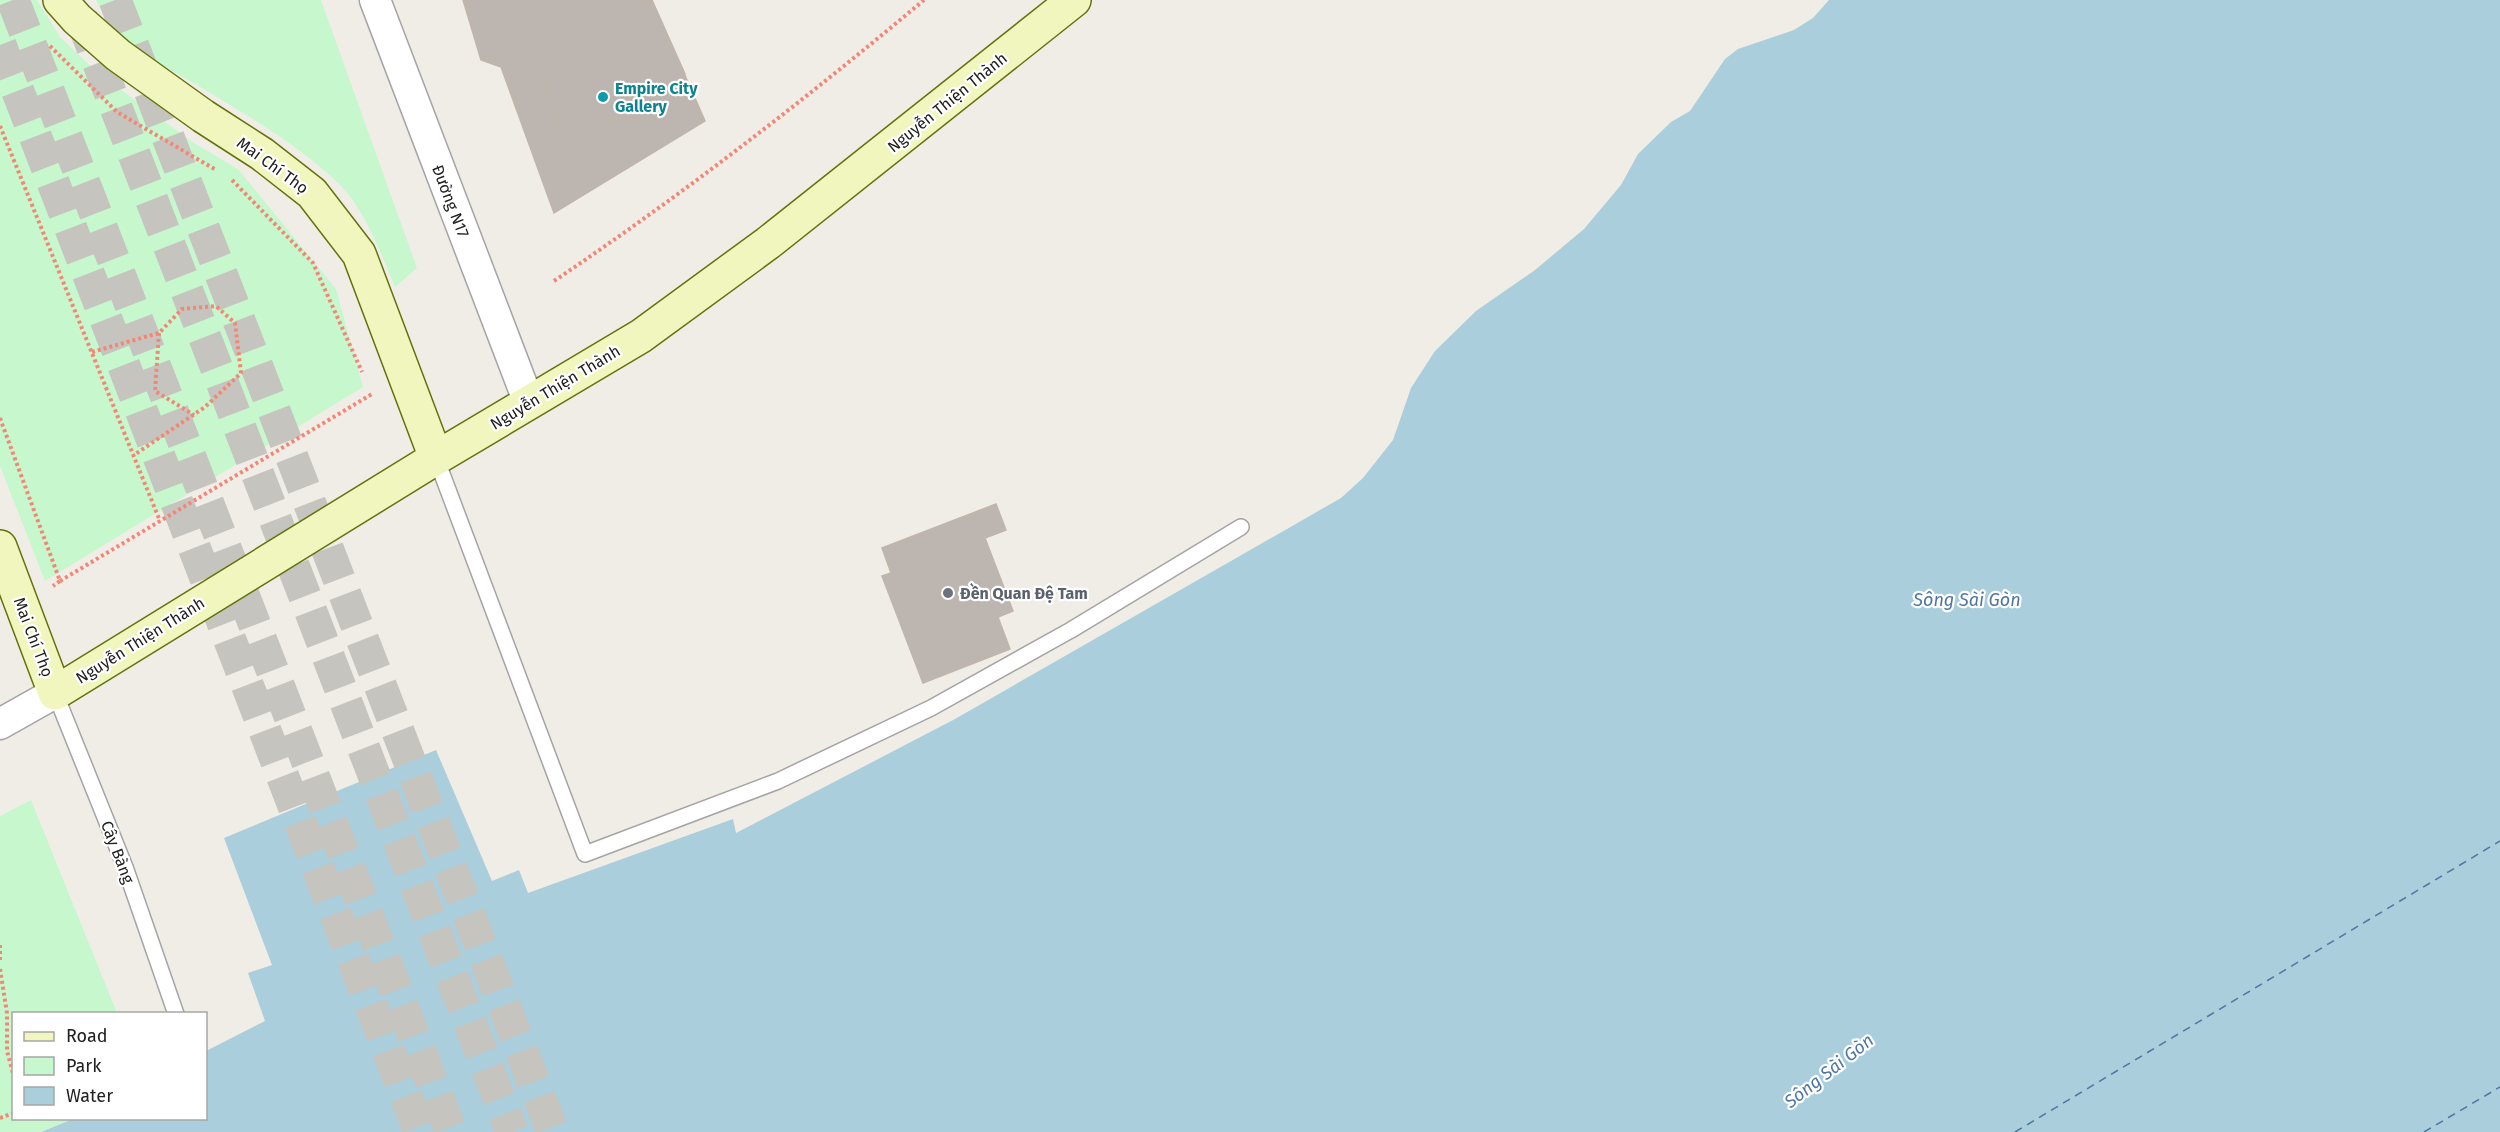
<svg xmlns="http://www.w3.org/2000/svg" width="2500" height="1132" viewBox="0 0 2500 1132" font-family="'Fira Sans',sans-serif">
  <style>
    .park { fill: #c7f7cd }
    .water { fill: #aacedb }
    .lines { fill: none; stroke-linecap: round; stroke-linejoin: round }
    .ferry { stroke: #4e76a3; stroke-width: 1.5; stroke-dasharray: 8 6; stroke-linecap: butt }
    .building { fill: #bdb6b0; stroke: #c1b5aa; stroke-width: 1.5 }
    .primary-tunnel { stroke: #c6c4bf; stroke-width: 33; stroke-dasharray: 33 16; stroke-linecap: butt }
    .highway-tunnel { stroke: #c6c4bf; stroke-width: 33; stroke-dasharray: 33 16; stroke-linecap: butt }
    .lane-casing { stroke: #a4a4a4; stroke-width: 18 }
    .street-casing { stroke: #a4a4a4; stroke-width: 33 }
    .secondary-casing { stroke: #64720c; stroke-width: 36 }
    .path { stroke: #f28776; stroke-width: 4; stroke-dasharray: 3 3; stroke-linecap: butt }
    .lane { stroke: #fff; stroke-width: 15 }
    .street { stroke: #fff; stroke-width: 30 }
    .secondary { stroke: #f1f6bf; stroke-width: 33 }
    .culture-dot { fill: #0f9aa8; stroke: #fff; stroke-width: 2 }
    .worship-dot { fill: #6b7280; stroke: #fff; stroke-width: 2 }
    .labels { text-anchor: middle; stroke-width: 4.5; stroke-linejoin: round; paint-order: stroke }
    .culture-label { font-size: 16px; font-weight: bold; fill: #0d838f; stroke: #fff; text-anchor: start }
    .street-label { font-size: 16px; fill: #202020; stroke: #fff }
    .worship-label { font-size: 16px; font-weight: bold; fill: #5b616d; stroke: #fff; text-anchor: start }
    .water-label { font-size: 18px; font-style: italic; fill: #4e76a3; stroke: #fff }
  </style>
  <rect width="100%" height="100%" fill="#f0ede7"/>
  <path class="park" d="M0,0H37L60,37L98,73L194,143L238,169L336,289L363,387L45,581L0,466Z
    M96,0H321L417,268L395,287C381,254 366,212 341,186C306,150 250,117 207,91C166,66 118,46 96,0Z
    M31,800L117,1013L14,1014V1118L73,1119L39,1132H0V816Z"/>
  <path class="water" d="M1829,0H2500V1132H41L73,1119L206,1118V1051L265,1021L248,973L272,965L224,838L436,750L492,881L519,870L528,893L733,819L736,833L955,719L1341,498L1363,478L1393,440L1411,388L1435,351L1476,311L1535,270L1584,229L1621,185L1638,154L1671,122L1690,111L1725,59L1738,49L1794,30L1813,18Z"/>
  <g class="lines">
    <path class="ferry" d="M2015,1132L2500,841
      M2424,1132L2500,1087"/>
  </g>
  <path class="building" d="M463,0H652L705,121L554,213L501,67L481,60Z
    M652,0L685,74L567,146L544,87Z
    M996,504L1006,530L985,538L1013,611L998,617L1010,649L923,683L882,576L891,573L882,548Z"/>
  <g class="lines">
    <path class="primary-tunnel" d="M115,0L553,1132
      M0,45L420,1132"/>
    <path class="highway-tunnel" d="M13,0L451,1132
      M81,17L512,1132"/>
    <defs>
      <path id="lane" d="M436,458L585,854L778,781L931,708L1071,630L1241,527
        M55,693L125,867L176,1014"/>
      <path id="street" d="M375,0L529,403
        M0,724L55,693"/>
      <path id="secondary" d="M60,0L77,19L118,55L203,116L262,154L312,193L359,254L436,458
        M0,547L55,693L436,458L641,336L768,243L1074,0"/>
    </defs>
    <use href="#lane" class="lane-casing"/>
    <use href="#street" class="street-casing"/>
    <use href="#secondary" class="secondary-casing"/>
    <path class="path" d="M50,46L117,112L216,170
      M0,126L160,521
      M232,180L313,263L362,372
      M554,281C682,195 806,99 924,0
      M159,333L155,391L194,415
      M92,352L159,333L182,309L216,306L235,323L241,373L205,407L134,455
      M0,418L60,581L53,586
      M60,581L372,394V393
      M0,945V962
      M0,969L7,1013V1051L14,1077
      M0,1118L14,1113"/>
    <use href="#lane" class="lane"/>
    <use href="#street" class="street"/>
    <use href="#secondary" class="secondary"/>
  </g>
  <circle class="culture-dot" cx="603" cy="97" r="6"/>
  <circle class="worship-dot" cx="948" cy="593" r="6"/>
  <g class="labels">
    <g class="culture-label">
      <text x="615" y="94">Empire City<tspan x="615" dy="18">Gallery</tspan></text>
    </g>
    <g class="street-label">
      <text transform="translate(947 102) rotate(-39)" y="6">Nguyễn Thiện Thành</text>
      <text transform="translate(273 165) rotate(36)" y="6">Mai Chí Thọ</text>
      <text transform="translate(451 201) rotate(69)" y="6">Đường N17</text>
      <text transform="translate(555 387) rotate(-31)" y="6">Nguyễn Thiện Thành</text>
      <text transform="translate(34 637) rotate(69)" y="6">Mai Chí Thọ</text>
      <text transform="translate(140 640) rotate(-32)" y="6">Nguyễn Thiện Thành</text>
      <text transform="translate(118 852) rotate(69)" y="6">Cây Bàng</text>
    </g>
    <g class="worship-label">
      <text x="960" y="599">Đền Quan Đệ Tam</text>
    </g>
    <g class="water-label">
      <text x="1967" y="606">Sông Sài Gòn</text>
      <text transform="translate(1829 1071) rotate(-38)" y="6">Sông Sài Gòn</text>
    </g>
  </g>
  <rect x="12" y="1012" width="195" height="108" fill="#ffffff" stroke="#a6a6a6" stroke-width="1.5"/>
  <rect x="24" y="1032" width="30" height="9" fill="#f1f6bf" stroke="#a6a6a6" stroke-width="1.5"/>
  <text x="66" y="1042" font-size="18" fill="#202020">Road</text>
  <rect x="24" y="1057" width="30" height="18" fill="#c7f7cd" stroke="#a6a6a6" stroke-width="1.5"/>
  <text x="66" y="1072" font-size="18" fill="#202020">Park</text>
  <rect x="24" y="1087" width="30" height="18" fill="#aacedb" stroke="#a6a6a6" stroke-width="1.5"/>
  <text x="66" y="1102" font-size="18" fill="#202020">Water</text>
</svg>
